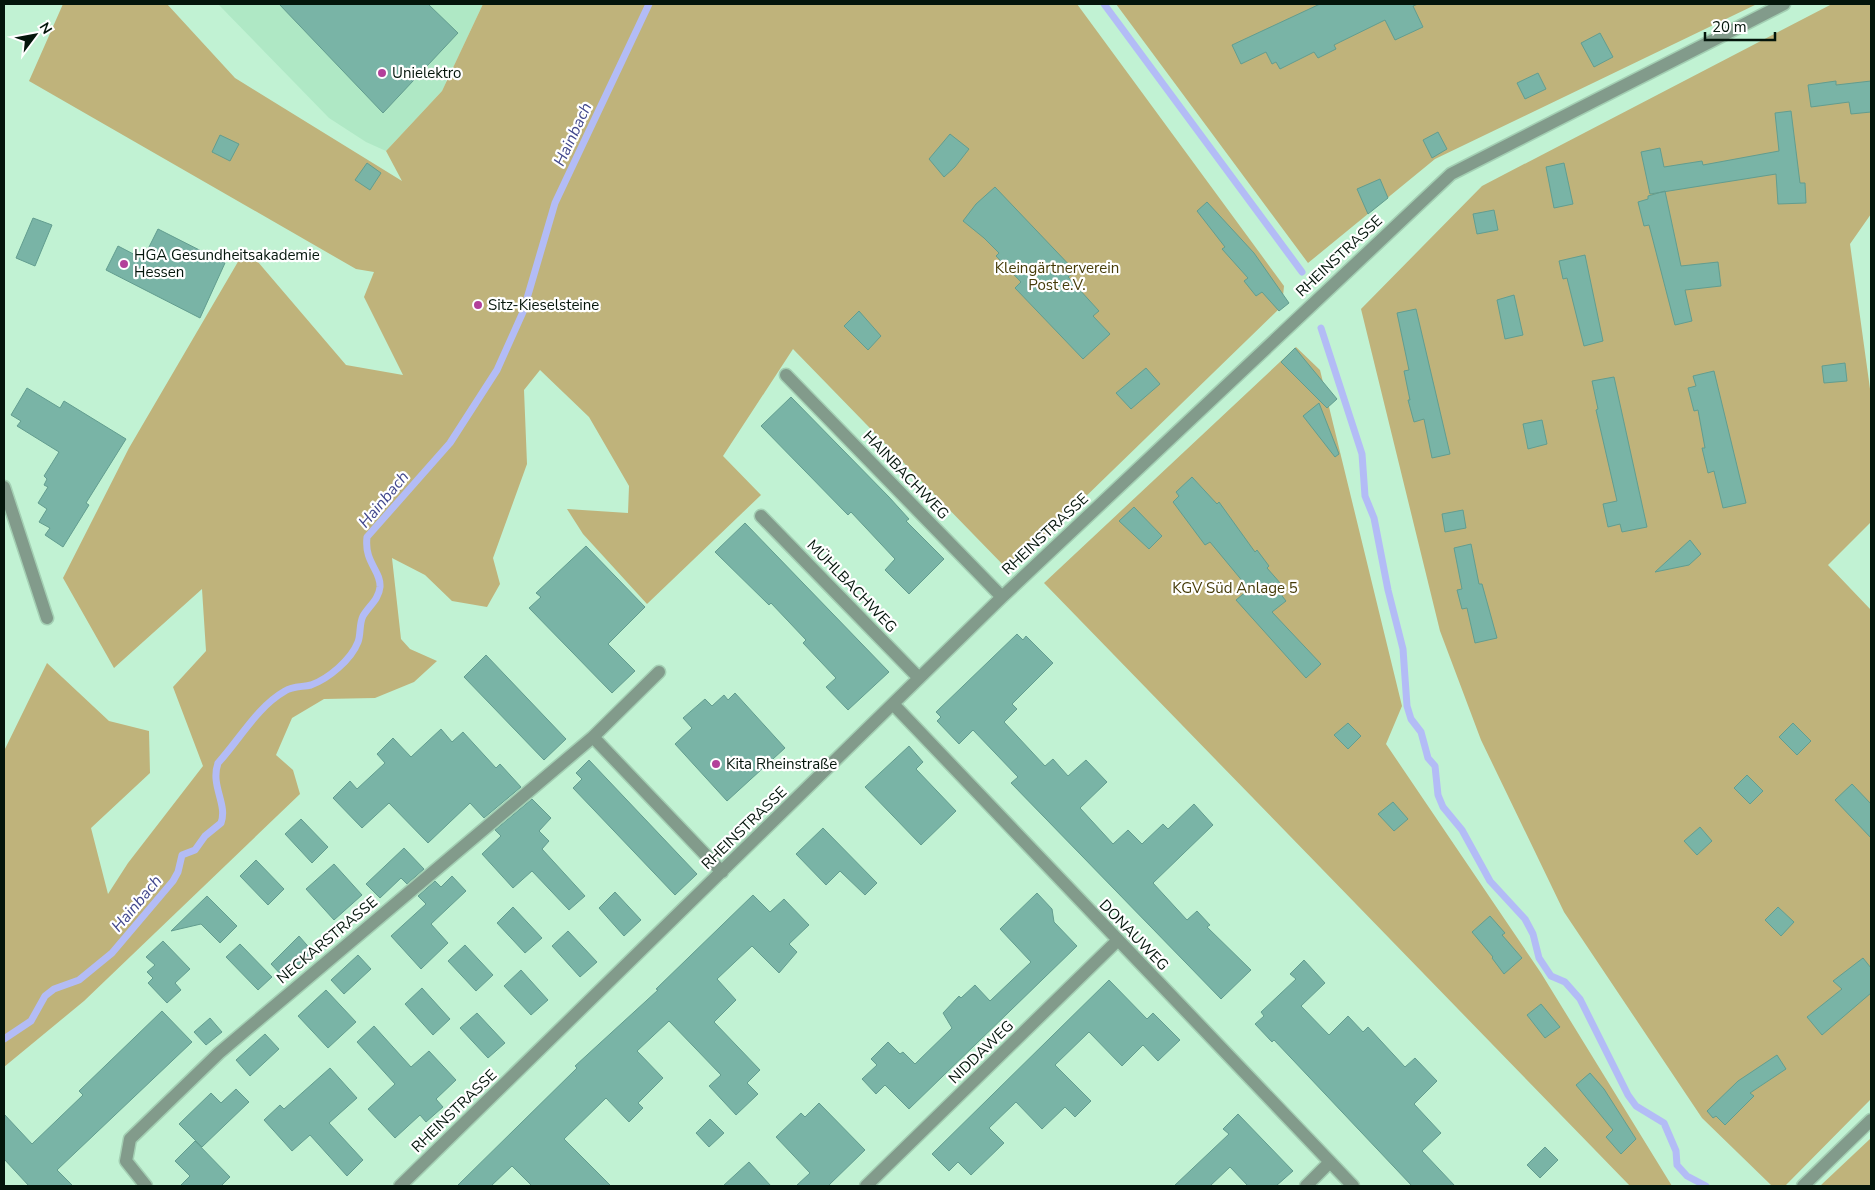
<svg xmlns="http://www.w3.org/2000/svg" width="1875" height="1190" viewBox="0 0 1875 1190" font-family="'Nunito Sans',sans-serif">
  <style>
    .built { fill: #afe8c5 }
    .green { fill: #bfb37b }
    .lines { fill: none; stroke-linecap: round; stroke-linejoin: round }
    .stream { stroke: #b3bcf6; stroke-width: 7 }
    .building { fill: #79b4a6; stroke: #629d8f }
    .minor-casing { stroke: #a3cfb3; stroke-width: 15 }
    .minor { stroke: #829b8b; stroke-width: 12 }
    .poi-dot { fill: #b3409a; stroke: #fff; stroke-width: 2 }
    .labels { text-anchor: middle; stroke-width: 4.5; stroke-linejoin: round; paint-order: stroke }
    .poi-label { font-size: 15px; fill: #04150b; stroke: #fff; text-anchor: start }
    .street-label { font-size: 15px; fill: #04150b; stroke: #fff }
    .park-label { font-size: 15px; fill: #453b08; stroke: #fff }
    .water-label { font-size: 16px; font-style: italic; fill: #42488d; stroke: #fff }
  </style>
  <rect width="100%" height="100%" fill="#c1f2d3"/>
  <path class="built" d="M218,4H483L442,91L386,151L366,142L329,118Z"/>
  <path class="green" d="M63,4H167L235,78L402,181L386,151L442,91L483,4H1077L1284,286L1282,306L1009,571L793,349L723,456L761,495L647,604L583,534L567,509L628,513L629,486L589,417L540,370L524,390L527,464L493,558L500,584L487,607L452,601L425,575L392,558L401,639L410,649L437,661L414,682L375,698L324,699L292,718L276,755L293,770L300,794L84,1001L4,1067V751L47,663L109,721L149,731L150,773L91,828L108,894L128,863L203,766L173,687L206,651L202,589L114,668L63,578L129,448L239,260L258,262L346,365L403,375L364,297L374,272L356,269L29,81Z
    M1116,4H1757L1435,159L1308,263Z
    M1832,4H1871V214L1850,244L1871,396V522L1828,565L1871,610V1099L1785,1186H1772L1702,1118L1564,912L1481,740L1440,631L1361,309L1482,186Z
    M1296,347L1320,370L1402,706L1386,744L1541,973L1672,1186H1630L1044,583Z
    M1871,1138V1186H1820Z"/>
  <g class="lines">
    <path class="stream" d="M1104,4L1302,272
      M1321,328L1362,454L1365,496L1374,518L1388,590L1403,649L1407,706L1411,719L1421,732L1428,758L1435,766L1438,795L1443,807L1462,830L1490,881L1525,919L1533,934L1539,958L1551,976L1565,982L1580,999L1628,1095L1636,1106L1664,1123L1676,1151L1677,1165L1687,1176L1706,1186
      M4,1039L31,1021L45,996L54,989L79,980L112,953L173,881L178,872L182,855L195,850L205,836L221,823C228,804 210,786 218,763C240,739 257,707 285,691C292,686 303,687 311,685C328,679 351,660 358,642C361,634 359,624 363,616C369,606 379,599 380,587C381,570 364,563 367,537L450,443L497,370L523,312L555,203L649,4"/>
  </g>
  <path class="building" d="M279,4H428L458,33L383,113Z
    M1320,4H1418L1413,6L1423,27L1395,40L1385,20L1334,45L1336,49L1318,58L1314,52L1280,69L1276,62L1272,64L1266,52L1241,64L1232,45Z
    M1600,33L1613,57L1594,67L1581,43Z
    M1538,73L1546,89L1525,99L1517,83Z
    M1836,81V85L1871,81V112L1851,114L1849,102L1811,107L1808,85Z
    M1791,111L1800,183H1805L1806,203L1778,204L1776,174L1650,194L1641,152L1660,148L1664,167L1702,161L1703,165L1779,151L1775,113Z
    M1438,132L1447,149L1432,158L1423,140Z
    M950,134L969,149L955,167L944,177L929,159Z
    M220,135L239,144L230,161L212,152Z
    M367,163L381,173L370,190L355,180Z
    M1564,163L1573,204L1554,208L1546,167Z
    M1380,179L1388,198L1368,214L1357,189Z
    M995,187L1075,271L1068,277L1099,311L1093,316L1110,334L1083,359L1015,288L1021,282L996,256L999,253L984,238L963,221L976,204Z
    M1665,191L1681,266L1718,262L1721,286L1685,290L1692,321L1675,325L1649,225L1644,226L1638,202L1648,199V196Z
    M1207,202L1254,253L1289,303L1279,311L1262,292L1256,296L1244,281L1248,278L1222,249L1225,247L1197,211Z
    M1494,210L1498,230L1477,234L1473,214Z
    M33,218L52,225L35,266L16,258Z
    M158,229L225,263L200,318L106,270L118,246L143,259Z
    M1585,255L1603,341L1584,346L1567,278L1563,279L1559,261Z
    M1514,295L1523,335L1505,339L1497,300Z
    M1416,309L1450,454L1432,458L1424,419L1414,422L1408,400H1410L1404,371L1409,370L1397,313Z
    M859,311L881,336L868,350L844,326Z
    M1295,348L1337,399L1327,408L1281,362Z
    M1845,363L1847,381L1824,383L1822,366Z
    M1146,368L1160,384L1131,409L1116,393Z
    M1714,371L1746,503L1723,508L1714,471L1708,473L1702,448H1705L1698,410L1694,411L1688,388L1696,386L1693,376Z
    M1614,377L1647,527L1622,532L1620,524L1608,527L1603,504L1617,501L1596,410L1598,409L1592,381Z
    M27,388L60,408L64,401L126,439L86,503L89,505L63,547L45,535L50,528L39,522L47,509L38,503L48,487L44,485L47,479L44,476L59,452L17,426L21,421L11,415Z
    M791,397L889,497L909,519L906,521L944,559L909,594L885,570L895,559L851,512L848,515L761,426Z
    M1319,403L1339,454L1335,457L1303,416Z
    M1542,420L1547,444L1528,449L1523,424Z
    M1192,477L1217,504L1219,502L1255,552L1257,550L1269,566L1267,568L1281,584L1276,588L1286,601L1272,612L1321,664L1306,678L1236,600L1249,589L1210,542L1205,545L1173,502L1179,496L1176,492Z
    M1134,507L1162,536L1149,549L1119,521Z
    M1463,510L1466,528L1445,532L1442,514Z
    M745,523L889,672L848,710L826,687L836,678L803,643L806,640L771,603L769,605L715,552Z
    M1690,540L1701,554L1689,565L1655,572Z
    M1471,544L1479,584H1482L1497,638L1475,643L1467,608L1462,609L1457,590L1462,589L1454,548Z
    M586,546L645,607L608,644L635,671L612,693L529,608L541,597L536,593Z
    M1017,634L1023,640L1026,636L1053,663L1012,704L1017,709L1004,722L1045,766L1053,759L1068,776L1086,760L1107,782L1080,808L1113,844L1128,830L1142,844L1163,824L1168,829L1194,804L1213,825L1153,883L1187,920L1197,911L1210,925L1207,927L1251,970L1221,999L1011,783L1018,777L973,730L959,744L937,721L941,717L936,712Z
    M486,655L566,739L544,760L464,677Z
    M735,693L785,748L727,801L675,744L692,728L683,718L705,699L712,706L724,695L728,700Z
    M1348,723L1361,736L1348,749L1334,735Z
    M1793,723L1811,741L1797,755L1779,737Z
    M441,729L452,742L463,732L496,768L500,764L521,787L484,818L470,803L428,843L389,803L362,828L333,798L350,781L357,789L385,763L377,754L393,738L411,757Z
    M909,746L923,762L916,769L956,811L921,845L865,787Z
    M589,760L697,874L675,895L573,788L582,779L576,773Z
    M1747,775L1763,791L1750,804L1734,788Z
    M1852,784L1871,804V838L1835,800Z
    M532,799L551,818L539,831L549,841L542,849L585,896L569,910L532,871L513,888L482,854L501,836L495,830Z
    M1393,802L1408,819L1394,831L1378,814Z
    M301,819L328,847L312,863L285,834Z
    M1700,827L1712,841L1697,855L1684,841Z
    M823,828L877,883L865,895L840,871L826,885L796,854Z
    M404,848L424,869L407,884L401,878L380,898L366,884Z
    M256,860L284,889L268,905L240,876Z
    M334,864L362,895L334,920L306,889Z
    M452,876L466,891L431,924L448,943L421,969L391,936L426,904L418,896L435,881L441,887Z
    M615,892L641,920L624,936L599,908Z
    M1037,893L1052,909L1054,922L1077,946L909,1109L885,1085L876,1094L862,1079L877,1065L871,1059L888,1042L900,1054L903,1052L915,1064L952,1028L943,1013L959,996L961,998L975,985L990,1001L1031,962L1000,929Z
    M753,895L770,912L784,899L809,925L789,944L797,952L779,973L752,946L717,979L736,1000L714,1022L760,1070L747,1083L758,1094L736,1115L709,1086L721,1075L669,1021L637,1051L663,1078L638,1103L643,1108L629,1122L606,1098L564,1139L611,1186H532L512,1166L491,1186H457L577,1068L575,1066L658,990L656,989Z
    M207,896L237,926L220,943L201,924L171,931Z
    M513,907L542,938L525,953L497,923Z
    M1778,907L1794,922L1781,936L1765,920Z
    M1490,916L1505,933L1502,935L1522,958L1504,974L1492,958L1493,957L1472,932Z
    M568,931L597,962L580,977L552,946Z
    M299,936L313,952L285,979L271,964Z
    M163,941L190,969L175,983L181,990L167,1003L148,983L153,978L147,972L155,965L146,957Z
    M240,944L272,977L258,990L226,957Z
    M465,945L493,975L476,991L448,961Z
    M358,955L371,969L344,994L331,980Z
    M1863,958L1871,968V993L1822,1035L1807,1017L1842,989L1833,981Z
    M1304,960L1325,983L1301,1006L1329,1035L1348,1016L1363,1032L1368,1027L1405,1067L1415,1058L1437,1081L1414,1104L1441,1133L1422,1151L1455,1186H1412L1274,1040L1272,1042L1255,1024L1264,1016L1261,1012L1296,979L1290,974Z
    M521,970L548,1000L531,1015L504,986Z
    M1109,980L1147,1019L1153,1013L1180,1040L1158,1061L1143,1045L1122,1066L1089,1032L1055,1065L1091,1101L1075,1117L1065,1107L1042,1129L1016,1102L989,1128L1004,1143L971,1175L958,1162L949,1171L932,1154Z
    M422,988L450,1019L433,1035L405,1004Z
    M326,990L356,1022L328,1048L298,1016Z
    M1541,1004L1560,1027L1545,1038L1527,1015Z
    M162,1011L192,1042L57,1170L73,1186H29L4,1159V1114L32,1144L83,1095L79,1091Z
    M477,1013L505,1043L488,1058L460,1028Z
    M210,1018L222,1032L206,1045L194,1032Z
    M374,1026L411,1067L429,1051L456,1080L436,1099L443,1107L426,1122L420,1115L395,1138L368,1109L395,1084L357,1042Z
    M265,1034L279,1049L250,1076L236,1060Z
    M1777,1055L1786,1069L1750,1093L1754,1096L1725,1125L1716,1116L1713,1118L1707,1111L1738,1081Z
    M330,1068L357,1098L329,1123L363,1160L347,1176L310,1135L292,1151L264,1120L280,1105L284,1109Z
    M1590,1073L1604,1089L1636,1139L1621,1154L1606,1137L1613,1130L1576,1085Z
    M236,1089L249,1102L202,1147L179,1124L211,1093L221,1103Z
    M819,1103L865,1150L828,1186H796L810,1173L776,1137L801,1113L805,1117Z
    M1238,1114L1293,1171L1276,1186H1248L1230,1167L1210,1186H1174L1229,1134L1223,1129Z
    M710,1119L724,1133L709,1147L696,1133Z
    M195,1141L230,1177L221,1186H180L190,1176L175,1161Z
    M1545,1147L1558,1160L1540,1178L1527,1165Z
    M749,1162L771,1186H723Z"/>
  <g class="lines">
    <defs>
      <path id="minor" d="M786,375L1002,597
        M4,487L47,618
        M761,516L919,678
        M893,704L1353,1186
        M593,737L659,672
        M146,1186L126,1161L130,1139L219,1053L593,737L722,872
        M400,1186L1002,597L1451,174L1784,4
        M866,1186L1117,941
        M1306,1186L1330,1162
        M1803,1186L1871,1120"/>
    </defs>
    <use href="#minor" class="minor-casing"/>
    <use href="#minor" class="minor"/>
  </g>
  <g class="poi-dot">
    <circle cx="382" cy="73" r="5"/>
    <circle cx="124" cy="264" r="5"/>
    <circle cx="478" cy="305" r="5"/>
    <circle cx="716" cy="764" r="5"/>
  </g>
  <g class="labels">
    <g class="poi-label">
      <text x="392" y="78">Unielektro</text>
      <text x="134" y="260">HGA Gesundheitsakademie<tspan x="134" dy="17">Hessen</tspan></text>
      <text x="488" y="310">Sitz-Kieselsteine</text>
      <text x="726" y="769">Kita Rheinstraße</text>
    </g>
    <g class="street-label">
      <text transform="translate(1339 256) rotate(-43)" y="5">RHEINSTRASSE</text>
      <text transform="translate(906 475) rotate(46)" y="5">HAINBACHWEG</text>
      <text transform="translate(1045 534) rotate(-43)" y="5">RHEINSTRASSE</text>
      <text transform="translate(852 586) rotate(46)" y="5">MÜHLBACHWEG</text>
      <text transform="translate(744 828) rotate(-44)" y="5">RHEINSTRASSE</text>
      <text transform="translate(1134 935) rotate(46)" y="5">DONAUWEG</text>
      <text transform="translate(327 940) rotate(-40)" y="5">NECKARSTRASSE</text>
      <text transform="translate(981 1052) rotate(-44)" y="5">NIDDAWEG</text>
      <text transform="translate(454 1111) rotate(-44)" y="5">RHEINSTRASSE</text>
    </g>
    <g class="park-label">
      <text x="1057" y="273">Kleingärtnerverein<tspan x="1057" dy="17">Post e.V.</tspan></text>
      <text x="1235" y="593">KGV Süd Anlage 5</text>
    </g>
    <g class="water-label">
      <text transform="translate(572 134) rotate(-65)" y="6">Hainbach</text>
      <text transform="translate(383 499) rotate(-50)" y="6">Hainbach</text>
      <text transform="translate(136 903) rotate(-50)" y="6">Hainbach</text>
    </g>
  </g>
  <rect width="1875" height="1190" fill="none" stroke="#04150b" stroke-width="10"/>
  <g transform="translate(35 35) rotate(58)" stroke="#ffffff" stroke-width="4" paint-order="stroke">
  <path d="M0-4L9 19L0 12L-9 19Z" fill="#04150b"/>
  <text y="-8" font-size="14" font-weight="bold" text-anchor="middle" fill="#04150b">N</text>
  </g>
  <path d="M1705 32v8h70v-8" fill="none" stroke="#04150b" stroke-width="2.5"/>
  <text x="1712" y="32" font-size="15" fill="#04150b" stroke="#ffffff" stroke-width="4" paint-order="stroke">20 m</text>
</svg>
